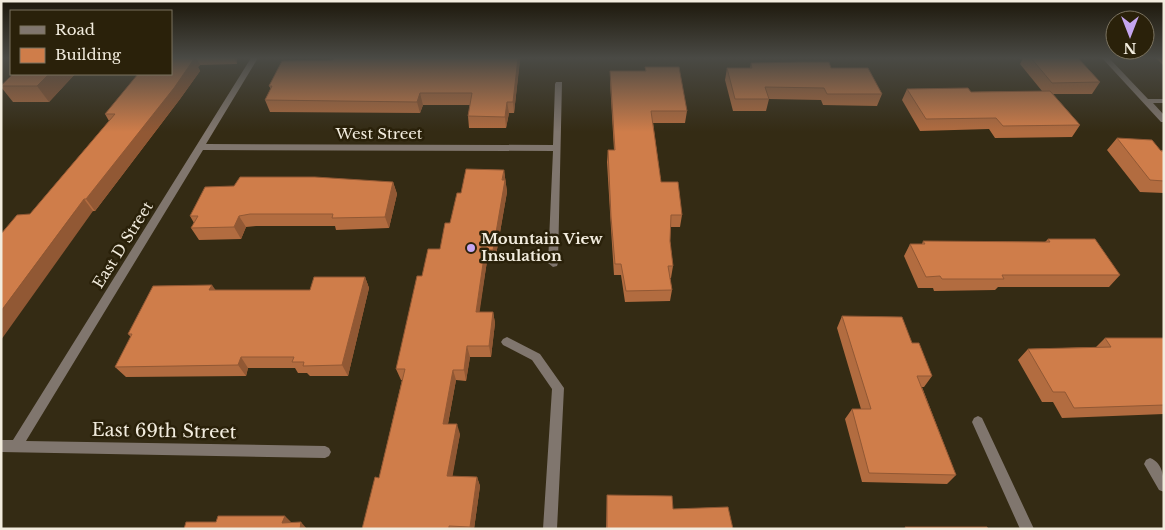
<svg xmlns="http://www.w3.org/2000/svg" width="1165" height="530" viewBox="0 0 1165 530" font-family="'Libre Baskerville',serif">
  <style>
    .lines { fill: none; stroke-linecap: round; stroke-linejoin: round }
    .lane { fill: #80766e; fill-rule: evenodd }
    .street { fill: #80766e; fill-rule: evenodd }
    .wall { fill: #b26c40 }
    .shaded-wall { fill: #915834 }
    .building { fill: #cf7d4a; stroke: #915834 }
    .poi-dot { fill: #c5a6f0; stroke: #2a210a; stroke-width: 2 }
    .labels { text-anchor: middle; stroke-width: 5; stroke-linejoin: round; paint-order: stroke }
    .street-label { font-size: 15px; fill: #f2ecde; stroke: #2a210a }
    .poi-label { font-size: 15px; font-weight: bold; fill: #f2ecde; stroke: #2a210a; text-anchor: start }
    .near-street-label { font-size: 18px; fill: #f2ecde; stroke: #2a210a }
  </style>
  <rect width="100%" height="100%" fill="#342b14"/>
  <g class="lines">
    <path class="lane" d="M978,416L982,418L1034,529H1020L972,422L974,418Z
      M1150,458C1164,463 1164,480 1164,492L1159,490L1144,464L1146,460Z"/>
    <path class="street" d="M251,58H258L206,144L553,145L555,84L556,82H562L558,263L557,266L553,267L548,263L553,151L203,150L26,441L325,446L329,448L331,452L329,456L325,458L1,452V440H13Z
      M1102,58H1109L1148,99H1164V103H1153L1164,115V122H1161Z
      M507,337L540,354L564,388L557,529H543L552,389L532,360L503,345L501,342L503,339Z"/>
  </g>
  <path class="wall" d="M171,58H237V64L200,65L198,67L200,71L180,99L95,211L30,214L109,121L105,114Z
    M334,58H520L514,113H509L506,128H469L468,116L470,105H423L420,113L270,112L265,100L271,89L269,86L333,60Z
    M1023,58H1078L1100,82L1092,94H1053L1080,125L1072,137L995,138L989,129L920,131L902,100L907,89L971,92L1042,91L1020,64Z
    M1156,58H1164V66Z
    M751,63L831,68L882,94L877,106L823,105L821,100L769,99L766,111H733L725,80L727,68H750Z
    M645,67L687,111L685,123H653L661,182L682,215L680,227H670V241L673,266L671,278H670L672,290L670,301L625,302L621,275H614L611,229L607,162L608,150H614L610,82V71H645Z
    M13,74H75L49,102H13L1,87V85Z
    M1117,138L1164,151V193L1140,192L1107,150Z
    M504,170L507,192L495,261H487L479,312H493L495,323L491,357H470L466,381L456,380L448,424L460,434L452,476L477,477L480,486L474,529H362L379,478L402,380H401L396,369L422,276L440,249L461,193Z
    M393,182L397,194L389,228L336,230L335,226H256L246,227L241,239L199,240L191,228L194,223L190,216Z
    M1048,239L1120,275L1109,287H998L995,290L934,291L933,288H918L904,256L910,244H922L923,241L1045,242Z
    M365,277L369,288L348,376H310L307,373H298L295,368H248L246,376L126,377L115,367L131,337L128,334L215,290H310Z
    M842,316L912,343L932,376L924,387H922L956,475L947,484L862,482L845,419L852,409H861L837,328Z
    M1105,338H1164V414L1062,418L1053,402H1042L1018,360L1028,349L1096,347Z
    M607,495L733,529H606Z"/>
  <path class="shaded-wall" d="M191,58H196L200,65L198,67L200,71L180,99L95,211L86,199Z
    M234,58H237V64Z
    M518,58H520V61L514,113L513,102Z
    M49,74H75L49,102L37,86Z
    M420,93L423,105L420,113L417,102Z
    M507,102L509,113L506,128L505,117Z
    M504,170L507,192L495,261L493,250Z
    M393,182L397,194L389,228L385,217Z
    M84,199L93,211L1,340V311Z
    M239,216L246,227L241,239L234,227Z
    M485,250L487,261L478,323L476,312Z
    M365,277L369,288L348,376L342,365Z
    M212,285L220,296L209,290Z
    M493,312L495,323L491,357L489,346Z
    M467,346L470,357L466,381L464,370Z
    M241,357L248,368L246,376L238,365Z
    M453,370L456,380L446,434L443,424Z
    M457,424L460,434L451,485L447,476Z
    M477,477L480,486L474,529H471L470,527Z
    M285,516L293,524L282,523Z
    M301,522L307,529H300Z"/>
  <path class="building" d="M171,58H191L190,59H194L174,88L86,199H84L1,311V234L17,215L30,214L115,114H105L138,74H171Z
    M334,58H518L513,102H507L505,117L468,116L472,93H420L417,102L265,100L272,86H269L282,61L333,60Z
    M1031,58H1078L1100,82L1052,83Z
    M800,62H829L831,68H868L882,94H827L824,88L765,87L769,99H735L727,68H752L751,63Z
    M645,67H679L687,111H651L661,182H678L682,215H671L670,241L673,266H668L672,290L626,291L621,264H615L611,217L608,150H615L610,71H646Z
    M13,74H49L37,86H1Z
    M968,88L971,92L1050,91L1080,125L1003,126L996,118L926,119L907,89Z
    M1117,138L1152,140L1161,151H1164V181L1150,180Z
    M466,169L504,170L502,180H505L493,250H485L476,312H493L489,346H467L464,370H453L443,424H457L447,476L477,477L470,527L449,526V529H362L375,477L379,478L405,369H396L417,276H422L428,249H440L445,223H450L457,193H461Z
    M240,177H315L393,182L385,217L332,218L333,214H250L239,216L234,227L191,228L198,216H190L205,187L234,186Z
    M1048,239H1095L1120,275H1002L1004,279H942L940,276L926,277L910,244H925L923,241L1050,242Z
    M314,277H365L342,365L303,366L304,362H292L294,357H241L238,365L115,367L132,334H128L153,286L212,285L209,290H310Z
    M842,316L902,317L912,343H919L932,376H917L956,475L869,473L852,409H871Z
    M1105,338H1164V405L1074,408L1065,392H1053L1028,349L1111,347Z
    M607,495L672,496L673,509L728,507L733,529H607Z
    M218,516H285L282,523L301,522L300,529H184L186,522H216Z
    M905,527H987L988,529H906Z"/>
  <linearGradient id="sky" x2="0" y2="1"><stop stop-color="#1d180b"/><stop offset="0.44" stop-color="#4a4a45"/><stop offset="1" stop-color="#4a4a45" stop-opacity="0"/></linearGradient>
  <rect width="1165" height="132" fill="url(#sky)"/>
  <circle class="poi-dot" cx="471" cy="248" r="5"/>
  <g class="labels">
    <g class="street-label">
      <text x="379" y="139">West Street</text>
      <text transform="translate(123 245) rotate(-58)" y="5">East D Street</text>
    </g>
    <g class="poi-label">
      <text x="481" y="244">Mountain View<tspan x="481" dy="17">Insulation</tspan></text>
    </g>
    <g class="near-street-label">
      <text transform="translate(164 431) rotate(1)" y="6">East 69th Street</text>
    </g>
  </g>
  <rect width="1165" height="530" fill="none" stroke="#f2ecde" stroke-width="5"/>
  <rect x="10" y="10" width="162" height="65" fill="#2a210a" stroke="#7a725f"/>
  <rect x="20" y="26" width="25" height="8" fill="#80766e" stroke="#7a725f"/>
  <text x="55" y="35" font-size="15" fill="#f2ecde">Road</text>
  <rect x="20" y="48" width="25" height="15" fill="#cf7d4a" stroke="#7a725f"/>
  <text x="55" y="60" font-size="15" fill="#f2ecde">Building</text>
  <g transform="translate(1130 35) rotate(180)"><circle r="24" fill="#2a210a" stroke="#7a725f"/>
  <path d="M0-4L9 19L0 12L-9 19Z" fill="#c5a6f0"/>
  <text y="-8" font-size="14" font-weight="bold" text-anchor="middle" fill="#f2ecde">N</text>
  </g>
</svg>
